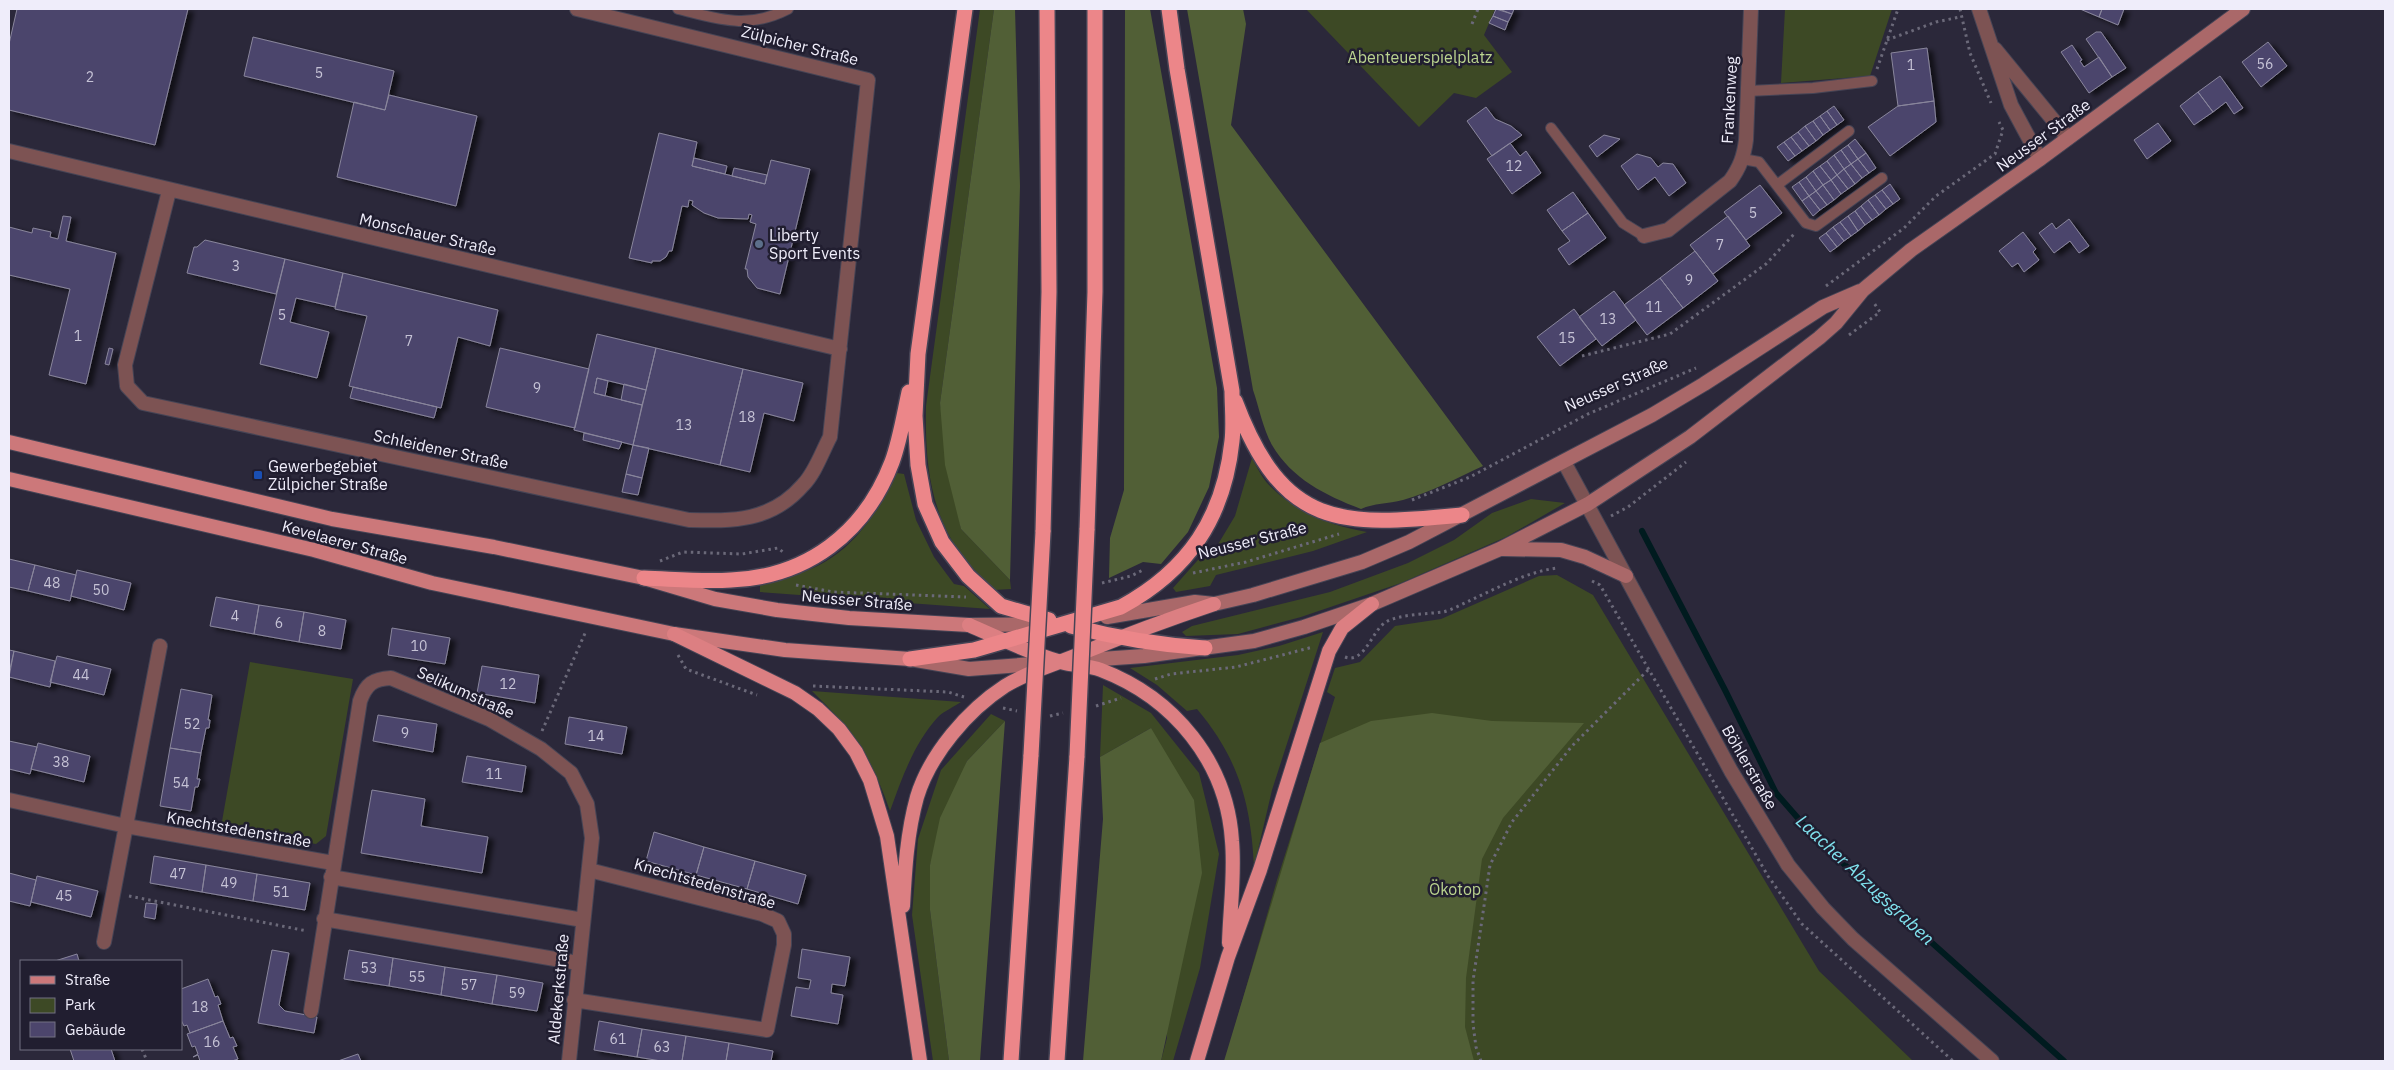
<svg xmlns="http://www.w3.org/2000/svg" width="2394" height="1070" viewBox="0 0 2394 1070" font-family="'IBM Plex Sans',sans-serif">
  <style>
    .green { fill: #3d4925 }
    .forest { fill: #515f36 }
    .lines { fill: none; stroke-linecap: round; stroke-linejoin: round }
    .stream { stroke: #001b1f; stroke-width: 6 }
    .building { fill: #4c456c; stroke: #89869c; filter: url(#shadow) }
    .service-casing { stroke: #464455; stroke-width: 12 }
    .minor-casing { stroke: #464455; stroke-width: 16 }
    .tertiary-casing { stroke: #464455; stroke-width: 16 }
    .secondary-casing { stroke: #464455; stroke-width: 16 }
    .primary-casing { stroke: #464455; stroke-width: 16 }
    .trunk-casing { stroke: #464455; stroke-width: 16 }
    .motorway-casing { stroke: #464455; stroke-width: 18 }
    .path { stroke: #6b6979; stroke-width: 3; stroke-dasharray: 2.5 4; stroke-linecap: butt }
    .service { stroke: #7d5353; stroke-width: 10 }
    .minor { stroke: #7d5353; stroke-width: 14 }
    .tertiary { stroke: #7d5353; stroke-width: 14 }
    .secondary { stroke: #aa6869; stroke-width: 14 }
    .primary { stroke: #cc787a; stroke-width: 14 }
    .trunk { stroke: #dc7f82; stroke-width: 14 }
    .motorway { stroke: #ec8689; stroke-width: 15 }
    .motorway-bridge-casing { stroke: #464455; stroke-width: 18; stroke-linecap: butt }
    .motorway-bridge { stroke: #ec8689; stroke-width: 15 }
    .service-dot { fill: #5c6f8a; stroke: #211e30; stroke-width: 2 }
    .transit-dot { fill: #1a4fb4; stroke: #211e30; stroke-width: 2 }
    .labels { text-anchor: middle; stroke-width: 5; stroke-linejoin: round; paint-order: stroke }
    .number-label { font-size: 14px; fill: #c6c3d6 }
    .street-label { font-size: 16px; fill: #efedfa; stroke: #211e30 }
    .park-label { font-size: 16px; fill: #bbd48f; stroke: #211e30 }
    .poi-label { font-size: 16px; fill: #efedfa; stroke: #211e30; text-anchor: start }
    .water-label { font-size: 18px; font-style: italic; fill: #81e4f0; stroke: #211e30 }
  </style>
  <defs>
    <filter id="shadow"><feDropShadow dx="5.5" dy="3" stdDeviation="2.5" flood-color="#0009"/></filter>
  </defs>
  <rect width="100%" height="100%" fill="#2b283a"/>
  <path class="green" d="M980,9H994L940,403L961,529L1010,580L1011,589L994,590C979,574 960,557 950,537C928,497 925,451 926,406Z
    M1306,9H1495L1484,35L1512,72L1476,98L1454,93L1419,127Z
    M1785,9H1892L1870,76L1781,83Z
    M1252,458C1257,467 1262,478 1269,485C1295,512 1331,526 1367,532L1313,551L1216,575L1210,586L1176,592L1173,588L1205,552L1217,546L1235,516Z
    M897,473L904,474L916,520L934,557L954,584L964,586L990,609L760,592V584C835,570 863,540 897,473Z
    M1531,499L1565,503L1506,537L1401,583L1301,617L1238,634L1186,636L1182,632L1192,626L1330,592L1408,563L1454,540L1492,513Z
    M1557,575L1593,595L1819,971L1913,1061H1225L1277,880L1335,697L1327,692L1335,668L1360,662L1395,626L1441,619L1539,576Z
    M1323,632L1272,790L1254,867C1251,804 1239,759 1197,709L1187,711L1157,685L1130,668L1238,655L1279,646Z
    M250,662L353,679L326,836L316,844L221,827Z
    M1103,685L1151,713L1199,773L1219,854L1200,968L1173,1061H1161L1167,1038L1151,728L1100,757Z
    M812,691L961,702C954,707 944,711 938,717C914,743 902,778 890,811C871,756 853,731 812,691Z
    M991,714L1005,721L967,761L930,865V910L949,1061H933L912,915L918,839L941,770Z"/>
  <path class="forest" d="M994,9H1015L1020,186L1010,580L961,529L945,465L940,403Z
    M1125,9H1150L1217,388L1219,437L1209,487L1188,532L1161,564L1143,562L1109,578L1110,538L1124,490Z
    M1187,9H1243L1246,24L1231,125L1483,466C1457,478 1431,492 1403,500C1388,504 1374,503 1361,509C1325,495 1292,479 1272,445C1263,429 1259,407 1253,390Z
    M1432,713L1492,721L1584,723L1503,818L1482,859L1466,978L1465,1027L1474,1061H1224L1320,743L1371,721Z
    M1005,721L980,1061H949L930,910V865L940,818L967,761Z
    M1151,728L1194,800L1202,873L1161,1061H1083L1103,819L1100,757Z"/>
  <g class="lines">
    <path class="stream" d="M1642,531L1725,690L1776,793L1817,840L2064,1061"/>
  </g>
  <path class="building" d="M17,9H188L155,145L9,110V44Z
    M1496,9L1512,14L1508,22L1493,16Z
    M1499,9H1514L1512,14Z
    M2080,9H2102L2099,17Z
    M2102,9H2124L2118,25L2099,17Z
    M1493,16L1508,22L1505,30L1489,23Z
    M2096,32H2101L2126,68L2112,77L2086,39Z
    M253,37L394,71L385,110L244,76Z
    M2268,42L2287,66L2261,87L2242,62Z
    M2072,45L2082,60L2080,61L2084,67L2099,57L2112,77L2089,93L2061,52Z
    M1927,48L1934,101L1898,106L1891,53Z
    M2220,76L2243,108L2234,114L2226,102L2213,112L2198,92Z
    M2198,92L2213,112L2194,125L2180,106Z
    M389,95L477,116L456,206L337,177L354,102L385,110Z
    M1934,101L1936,122L1890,156L1868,127L1898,106Z
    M1834,106L1844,120L1837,125L1827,111Z
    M1486,107L1495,119L1511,126L1522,135L1492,156L1467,121Z
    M1827,111L1837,125L1830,130L1820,116Z
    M1820,116L1830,130L1823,135L1813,121Z
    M1813,121L1823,135L1816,141L1805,126Z
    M2158,123L2171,141L2147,159L2134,140Z
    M1805,126L1816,141L1809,146L1798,132Z
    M1798,132L1809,146L1802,151L1791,137Z
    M659,133L697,142L692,166L765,184L771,160L810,169L780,294L757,288L748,277L747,269H745L756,224L750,222L752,215L749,214L748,219L718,218L704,213L692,205L693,201L689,200L688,207L682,206L672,251H669L666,257L660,261H652V263L629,258Z
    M1604,135L1620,139L1597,157L1589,146Z
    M1791,137L1802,151L1795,156L1784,142Z
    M1855,139L1866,153L1858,159L1848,145Z
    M1784,142L1795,156L1788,161L1777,147Z
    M1510,143L1520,156L1526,151L1541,173L1512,194L1487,159Z
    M1848,145L1858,159L1851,164L1841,150Z
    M1841,150L1851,164L1844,169L1834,155Z
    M1866,153L1876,168L1869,173L1858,159Z
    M1637,154L1651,158L1658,167L1663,163L1673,164L1686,183L1669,196L1655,177L1638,190L1621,166Z
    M1834,155L1844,169L1837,175L1827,161Z
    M694,158L727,166L725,174L692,166Z
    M1858,159L1869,173L1862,178L1851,164Z
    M1827,161L1837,175L1831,180L1820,166Z
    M1851,164L1862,178L1855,184L1844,169Z
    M1820,166L1831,180L1823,185L1813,171Z
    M734,168L767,175L765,184L732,176Z
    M1844,169L1855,184L1848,189L1837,175Z
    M1813,171L1823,185L1816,191L1806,177Z
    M1837,175L1848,189L1841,194L1831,180Z
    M1806,177L1816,191L1809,196L1799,182Z
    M1831,180L1841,194L1834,200L1823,185Z
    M1799,182L1809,196L1802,201L1792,187Z
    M1890,184L1900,199L1893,204L1882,190Z
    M1760,185L1782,213L1746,240L1724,212Z
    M1823,185L1834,200L1827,205L1816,191Z
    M1882,190L1893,204L1886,209L1875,195Z
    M1816,191L1827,205L1820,210L1809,196Z
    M1573,192L1588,213L1562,231L1547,210Z
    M1875,195L1886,209L1879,215L1868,200Z
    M1809,196L1820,210L1813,216L1802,201Z
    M1868,200L1879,215L1872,220L1861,206Z
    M1861,206L1872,220L1865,225L1855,211Z
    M1855,211L1865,225L1858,231L1848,216Z
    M1588,213L1606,238L1569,265L1558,249L1570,241L1562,231Z
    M63,216L71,217L66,241L116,253L86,384L49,375L70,289L9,275V227L32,233L33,228L51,232L50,237L58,239Z
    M1728,216L1750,246L1713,274L1690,245Z
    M1848,216L1858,231L1851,236L1840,222Z
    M2069,219L2089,246L2079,253L2070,241L2054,253L2039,233L2052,223L2056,229Z
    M1840,222L1851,236L1844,241L1833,227Z
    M1833,227L1844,241L1837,247L1826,233Z
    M2023,232L2036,249L2033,252L2039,260L2024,272L2018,263L2012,267L1999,251Z
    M1826,233L1837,247L1830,252L1819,238Z
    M205,240L285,259L276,294L187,273L194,247H197Z
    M1695,251L1718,281L1683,308L1660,278Z
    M285,259L343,273L335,307L296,298L290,322L329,332L317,378L260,364Z
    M343,273L498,310L490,346L458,337L441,408L349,386L367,316L335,309Z
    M1660,278L1683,308L1647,335L1624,305Z
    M1614,291L1636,320L1602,346L1579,317Z
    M1574,309L1596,339L1560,366L1537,337Z
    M597,334L656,348L646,390L597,378L594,393L642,405L633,445L574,430Z
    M109,348L113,349L109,365L105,364Z
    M500,348L589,369L575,428L486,407Z
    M656,348L743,369L720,465L633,445Z
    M743,369L803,383L794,421L764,413L750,472L720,465Z
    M597,378L608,381L605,396L594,393Z
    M624,384L646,390L642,405L621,400Z
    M353,387L437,407L434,418L350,398Z
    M584,433L622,442L619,449L583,440Z
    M633,445L649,448L642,478L626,474Z
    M626,474L642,478L638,495L622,492Z
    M9,559L35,565L28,591L9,587Z
    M35,565L76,575L70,601L28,591Z
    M77,570L131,583L124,610L71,596Z
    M216,597L259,605L254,634L210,626Z
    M259,605L304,612L299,642L254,634Z
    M304,612L346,620L341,649L299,642Z
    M392,628L450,638L445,664L388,655Z
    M9,650L14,651L9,673Z
    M14,651L55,661L50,687L9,677Z
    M57,656L111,669L104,695L50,682Z
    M482,666L539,675L535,703L477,693Z
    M181,689L212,695L208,720H210L209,728H206L201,753L170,748Z
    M378,715L437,724L433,752L373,741Z
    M569,717L627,727L622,754L565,744Z
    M9,741L37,747L30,774L9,769Z
    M38,743L90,756L84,782L31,769Z
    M170,748L201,753L197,779H200L198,787H195L191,811L160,806Z
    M467,756L526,766L522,792L462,782Z
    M372,790L425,799L421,826L488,837L482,873L361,853Z
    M654,832L704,847L696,875L646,861Z
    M704,847L755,861L747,889L696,875Z
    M154,856L206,865L202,892L150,883Z
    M755,861L806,875L798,904L747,889Z
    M206,865L257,874L253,901L202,892Z
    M9,873L36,880L30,906L9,901Z
    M257,874L310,883L305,910L253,901Z
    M37,876L98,891L91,917L31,902Z
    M146,903L157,904L155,919L144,917Z
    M802,949L850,957L845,986L832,984L831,993L843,995L838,1024L791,1016L796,987L809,989L811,980L798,978Z
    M272,950L289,953L279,1005L285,1011L317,1017L314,1033L258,1023Z
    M349,950L393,958L389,986L344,979Z
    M77,954L79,961H55Z
    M393,958L445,967L441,995L389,986Z
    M445,967L497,975L492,1004L441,995Z
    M497,975L543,983L537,1011L492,1004Z
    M208,979L215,997L218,996L221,1004L218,1005L223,1021L190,1033L187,1025L184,1026L181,1020V989Z
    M223,1021L230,1038L233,1037L237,1046L233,1047L238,1059L232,1061H200L198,1055L193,1057L198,1054L195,1046L192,1047L187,1034Z
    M599,1021L642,1029L637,1057L594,1050Z
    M642,1029L686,1036L682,1061H661L637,1057Z
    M686,1036L729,1043L726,1061H682Z
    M729,1043L773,1051L771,1061H726Z
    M70,1049H111L115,1061H74Z
    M358,1054L361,1061H338Z"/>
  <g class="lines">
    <defs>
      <path id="service" d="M678,9C719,19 747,30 788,9
        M1748,91L1813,88L1872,81
        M1551,128L1623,223L1644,236
        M1743,159L1759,162L1806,223L1816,226L1882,178
        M1777,185L1849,131"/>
      <path id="minor" d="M1979,9L2011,105L2040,159
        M1995,49L2068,138
        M9,151L840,349
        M169,191L125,365L127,386L143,403L689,520C733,521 771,522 803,485C815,473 822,452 830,437L868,80L577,9
        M1644,236L1668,230L1730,181C1740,167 1744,156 1746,140L1751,9
        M9,800L126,826L333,863
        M331,877L583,920
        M324,919L578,963
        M104,942L160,646
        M574,1000L767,1030L784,945V934L778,921L762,914L589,870
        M311,1011L360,701C366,684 373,679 391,678L489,719L541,749L571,773L587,804L592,838L569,1061"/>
      <path id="tertiary" d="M1564,462L1731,771L1788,865L1823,908L1853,939L1992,1061"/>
      <path id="secondary" d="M1503,549L1561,550L1585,557L1626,576
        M1107,617L1195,602L1214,604L1253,595L1362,562L1409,542L1652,415L1704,384L1823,307L1860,291
        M969,625L1048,624
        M916,660L969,669L1046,663
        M1072,661L1144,656L1254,641L1304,627L1372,604L1500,549L1588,504L1690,437L1819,338L1836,323L1863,290L1911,250L2040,159L2243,9"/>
      <path id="primary" d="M9,442L332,519L494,547L644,578L715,599L777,610L849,618L969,625
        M9,479L314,550L432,583L674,634L785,650L910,659"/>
      <path id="trunk" d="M969,625C999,638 1029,653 1061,662C1074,666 1088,665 1101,670C1174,698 1227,762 1232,841C1235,875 1230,909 1229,943
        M674,634L795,693L818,709L839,729L856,752L870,780L887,836L920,1061
        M903,906C905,869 907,833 917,797C930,754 968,710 1005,686C1029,671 1057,664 1082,653C1126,635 1169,619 1214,604
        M1197,1061L1228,957L1260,870L1329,651L1342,628L1372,604"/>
      <path id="motorway" d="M965,9L918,354L915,416L918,465L925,504L942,542L968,576L1001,606L1049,620
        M1235,401C1283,529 1340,527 1462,515
        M1087,530L1095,292V9
        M1043,532L1049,292L1047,9
        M644,578C673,579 702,582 731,580C807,577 865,533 892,462C900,440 904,415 909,392
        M1071,626C1116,638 1159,645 1205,648
        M910,659L974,650L1121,607C1189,570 1224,517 1232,441C1234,424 1232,407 1232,391L1177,69L1169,9
        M1011,1061L1031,755
        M1057,1061L1077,756"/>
    </defs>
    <use href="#service" class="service-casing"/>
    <use href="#minor" class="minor-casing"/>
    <use href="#tertiary" class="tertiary-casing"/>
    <use href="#secondary" class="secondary-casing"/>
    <use href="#primary" class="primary-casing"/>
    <use href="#trunk" class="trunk-casing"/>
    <use href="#motorway" class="motorway-casing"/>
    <path class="path" d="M1960,9L1970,53L1991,103
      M1472,24L1478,9
      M1887,40L1936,22L1960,17
      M1877,69L1898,9
      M1826,286L1904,228L1936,196L1995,154L2003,130L1999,122
      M1849,335L1880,312L1874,303
      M1582,356L1670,334L1766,264L1796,232
      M1412,500L1470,477L1588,414L1696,368
      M1611,516L1628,507L1686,462
      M660,561L683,552L742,554L778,548L784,553
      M1193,573L1246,562L1339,534
      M1592,581L1600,585L1768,876L1802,924L1953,1061
      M1102,583L1131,576L1143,570
      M796,585L833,592L966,597
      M678,655L686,669L757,695
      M1345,657C1365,664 1372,630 1386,622C1400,614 1427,614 1443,612C1452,610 1462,604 1471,600C1499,587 1527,572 1557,568
      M1155,679L1171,674L1236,667L1313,647
      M813,686L948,692L964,697
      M1096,706L1121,698
      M1003,708L1017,711
      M1050,716L1063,713
      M542,731L586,631
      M129,896L307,931
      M142,1049L147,1061
      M1481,1061L1476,1047L1473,1024V981L1490,865L1512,822L1572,746L1648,670"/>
    <use href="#service" class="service"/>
    <use href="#minor" class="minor"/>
    <use href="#tertiary" class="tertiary"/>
    <use href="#secondary" class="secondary"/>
    <use href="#primary" class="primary"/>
    <use href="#trunk" class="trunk"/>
    <use href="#motorway" class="motorway"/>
    <defs>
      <path id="motorway-bridge" d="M1031,755L1043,532
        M1077,756L1087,530"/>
    </defs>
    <use href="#motorway-bridge" class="motorway-bridge-casing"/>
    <use href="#motorway-bridge" class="motorway-bridge"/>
  </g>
  <circle class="service-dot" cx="759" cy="244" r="5"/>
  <rect class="transit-dot" x="253" y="470" width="10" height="10" rx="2.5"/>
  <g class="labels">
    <g class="number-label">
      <text x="2265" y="69">56</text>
      <text x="1911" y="70">1</text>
      <text x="319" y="78">5</text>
      <text x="90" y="82">2</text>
      <text x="1514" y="171">12</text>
      <text x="1753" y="218">5</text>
      <text x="1720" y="250">7</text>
      <text x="236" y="271">3</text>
      <text x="1689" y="285">9</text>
      <text x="1654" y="312">11</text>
      <text x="282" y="320">5</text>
      <text x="1608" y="324">13</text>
      <text x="78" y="341">1</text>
      <text x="1567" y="343">15</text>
      <text x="409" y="346">7</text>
      <text x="537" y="393">9</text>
      <text x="747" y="422">18</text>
      <text x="684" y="430">13</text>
      <text x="52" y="588">48</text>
      <text x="101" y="595">50</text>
      <text x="235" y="621">4</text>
      <text x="279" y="628">6</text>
      <text x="322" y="636">8</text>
      <text x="419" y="651">10</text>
      <text x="81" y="680">44</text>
      <text x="508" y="689">12</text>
      <text x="192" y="729">52</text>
      <text x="405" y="738">9</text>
      <text x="596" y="741">14</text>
      <text x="61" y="767">38</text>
      <text x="494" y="779">11</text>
      <text x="181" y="788">54</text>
      <text x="178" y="879">47</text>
      <text x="229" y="888">49</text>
      <text x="281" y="897">51</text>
      <text x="64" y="901">45</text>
      <text x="369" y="973">53</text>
      <text x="417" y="982">55</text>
      <text x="469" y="990">57</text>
      <text x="517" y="998">59</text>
      <text x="200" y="1012">18</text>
      <text x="618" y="1044">61</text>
      <text x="212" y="1047">16</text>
      <text x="662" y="1052">63</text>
    </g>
    <g class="street-label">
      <text transform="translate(800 45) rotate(14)" y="6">Zülpicher Straße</text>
      <text transform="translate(1729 100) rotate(-87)" y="6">Frankenweg</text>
      <text transform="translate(2043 135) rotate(-36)" y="6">Neusser Straße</text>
      <text transform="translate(428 234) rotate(13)" y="6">Monschauer Straße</text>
      <text transform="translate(1616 384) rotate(-24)" y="6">Neusser Straße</text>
      <text transform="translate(441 449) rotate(12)" y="6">Schleidener Straße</text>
      <text transform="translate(1252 540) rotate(-14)" y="6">Neusser Straße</text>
      <text transform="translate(345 542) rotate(15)" y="6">Kevelaerer Straße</text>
      <text transform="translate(857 600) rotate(5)" y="6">Neusser Straße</text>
      <text transform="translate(466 692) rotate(24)" y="6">Selikumstraße</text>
      <text transform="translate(1750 767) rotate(60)" y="6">Böhlerstraße</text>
      <text transform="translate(239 829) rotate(10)" y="6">Knechtstedenstraße</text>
      <text transform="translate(705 883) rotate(16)" y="6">Knechtstedenstraße</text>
      <text transform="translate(558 989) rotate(-85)" y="6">Aldekerkstraße</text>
    </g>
    <g class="park-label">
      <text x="1420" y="63">Abenteuerspielplatz</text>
      <text x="1455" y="895">Ökotop</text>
    </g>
    <g class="poi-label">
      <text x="769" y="241">Liberty<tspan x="769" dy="18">Sport Events</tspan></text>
      <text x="268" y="472">Gewerbegebiet<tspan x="268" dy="18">Zülpicher Straße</tspan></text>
    </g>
    <g class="water-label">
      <text transform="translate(1865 880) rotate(43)" y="6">Laacher Abzugsgraben</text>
    </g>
  </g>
  <rect width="2394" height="1070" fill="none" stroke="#efedfa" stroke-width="20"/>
  <rect x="20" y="960" width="162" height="90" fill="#211e30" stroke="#737181"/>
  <rect x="30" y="976" width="25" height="8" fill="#cc787a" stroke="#737181"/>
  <text x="65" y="985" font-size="15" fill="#efedfa">Straße</text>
  <rect x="30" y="998" width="25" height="15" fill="#3d4925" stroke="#737181"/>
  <text x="65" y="1010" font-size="15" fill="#efedfa">Park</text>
  <rect x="30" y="1022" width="25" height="15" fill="#4c456c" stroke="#737181"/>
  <text x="65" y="1035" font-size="15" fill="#efedfa">Gebäude</text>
</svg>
